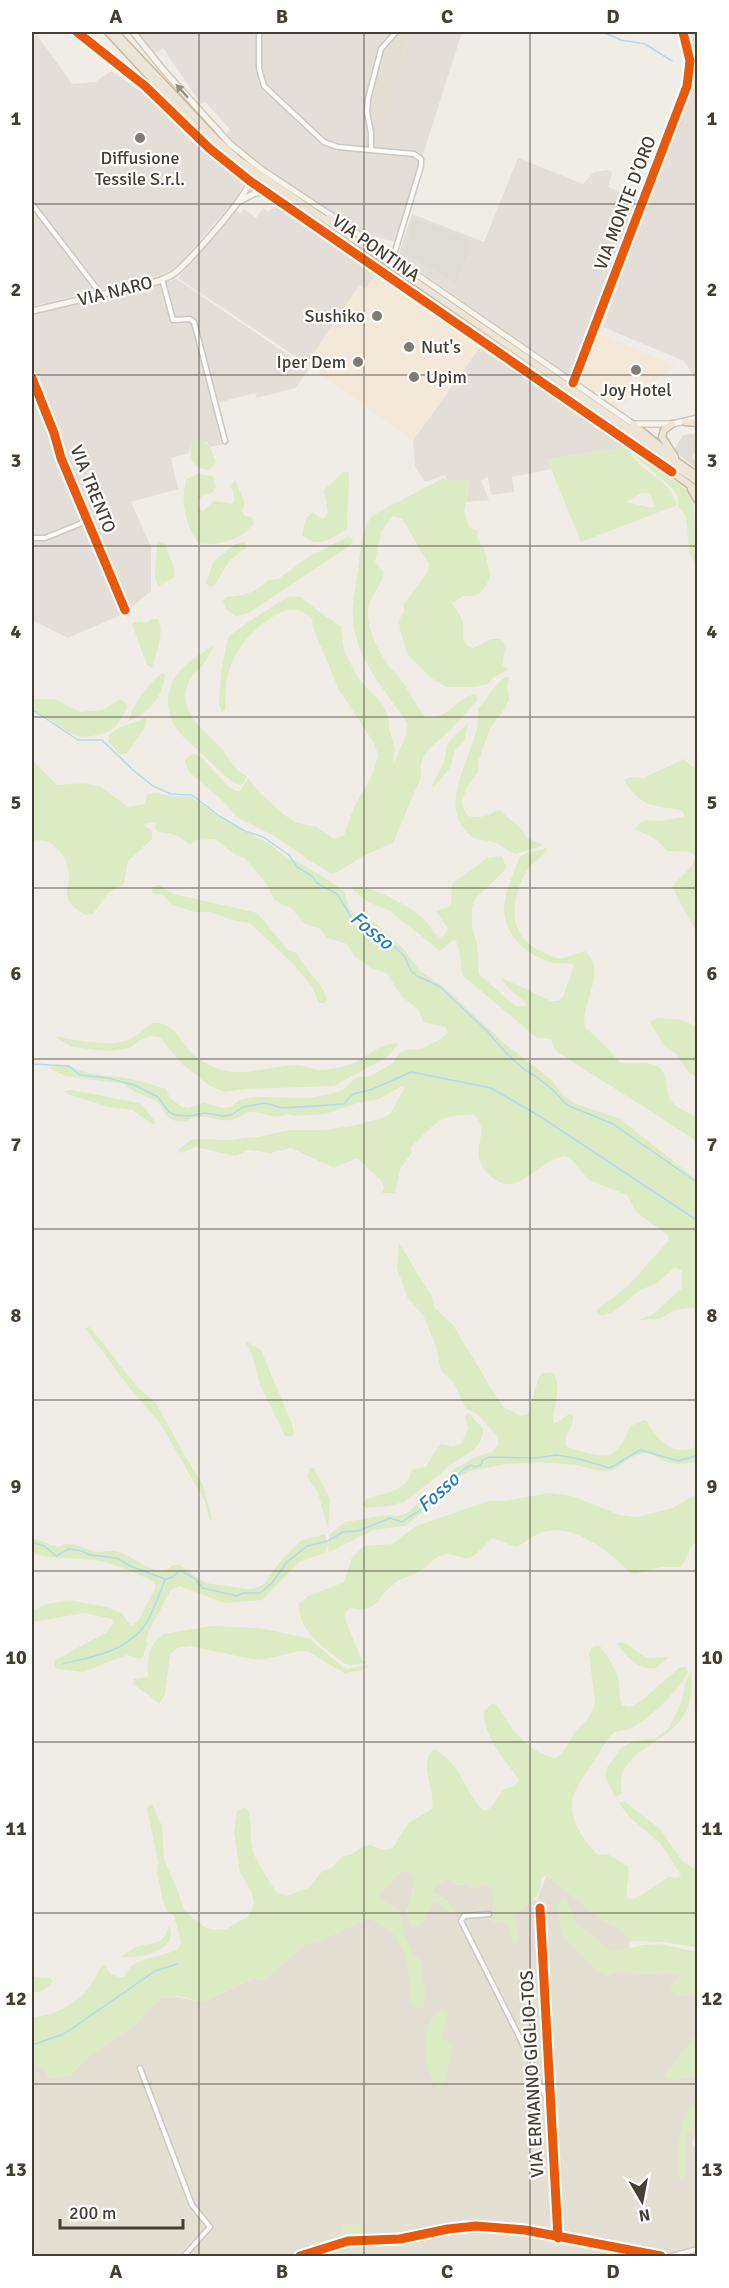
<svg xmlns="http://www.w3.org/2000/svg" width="729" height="2288" viewBox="0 0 729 2288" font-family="Signika,sans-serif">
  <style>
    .residential { fill: #e4dfd3 }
    .commercial { fill: #f4e8d8 }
    .industrial { fill: #e3ded8 }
    .green { fill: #ddebc4; fill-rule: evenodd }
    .parking { fill: #dfdcd6 }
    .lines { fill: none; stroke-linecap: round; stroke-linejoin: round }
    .stream { stroke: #b4d9f0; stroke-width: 1.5 }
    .street-casing { stroke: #ccc9c3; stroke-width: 7 }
    .secondary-casing { stroke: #cfcabd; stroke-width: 8 }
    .highway-casing { stroke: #c9baa0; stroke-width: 9 }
    .street { stroke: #fdfcfb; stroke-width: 4 }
    .secondary { stroke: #f6f4ed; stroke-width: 5 }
    .highway { stroke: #ece4d7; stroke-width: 6 }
    .cycleway-casing { stroke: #fff; stroke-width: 13 }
    .cycleway { stroke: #e8590c; stroke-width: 9 }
    .oneway { fill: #959087 }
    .grid { fill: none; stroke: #453e33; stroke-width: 1.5; stroke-opacity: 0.55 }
    .poi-dot { fill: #817b72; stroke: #fff; stroke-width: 2 }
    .labels { text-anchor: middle; stroke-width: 4.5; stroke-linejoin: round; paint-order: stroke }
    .poi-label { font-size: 18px; fill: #453e33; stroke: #fff }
    .street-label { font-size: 18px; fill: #453e33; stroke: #fff }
    .water-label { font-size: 20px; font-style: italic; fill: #277cb6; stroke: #fff }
    .neatline { fill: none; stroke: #453e33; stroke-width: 2 }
    .grid-label { font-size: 20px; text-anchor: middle; font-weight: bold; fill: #453e33 }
  </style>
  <rect width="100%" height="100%" fill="#f0ede6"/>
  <path class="residential" d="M346,32H410L385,118L367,111L346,40Z
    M683,32H697V61H690Z
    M409,1870L414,1874L415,1881L407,1912L424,1922L432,1902H439L452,1914L449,1902L433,1893L434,1887L448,1878L459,1885L468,1884L477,1887L481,1883L491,1887L494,1895L492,1921L508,1923L513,1942L518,1937L514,1916L526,1904L537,1899L547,1875L602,1920L618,1927L630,1941L629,1948L612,1952L576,1923L566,1900L561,1899L607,1976L621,1971L650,1975L664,1972L680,1973V1976L671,1986L677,1996L689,1994L697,1996V2034L666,2074L675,2080L697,2075V2108L690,2104L685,2136L697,2120V2129L692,2143L698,2154L697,2256H32V2061L46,2071L48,2078L71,2075L84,2060L139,2022L149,2008L162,1998L177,1997L203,2002L254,1978L264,1980L304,1945L325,1938L367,1919L377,1921L394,1934L398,1909L379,1900V1894L400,1872Z"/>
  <path class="commercial" d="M374,268L398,287L481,344L413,441L306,363L359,284L366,288L375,276L371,273Z
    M596,332L675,366L616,409L576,382Z"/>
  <path class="industrial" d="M35,32L72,84L95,82L111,71L147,96L201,150L244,181L237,197L180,264L160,276L32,306V34Z
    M135,32H346V40L382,47L367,110L385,118L410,32H462L395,242L376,237L374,242L244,153L224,137L230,129L205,102L201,104L163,48L152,55Z
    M695,62H697V381L684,361L603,327L679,118Z
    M518,158L583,184L594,172L608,170L612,172L608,187L639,199L572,377L398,256L412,214L484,242Z
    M282,207L373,270L371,273L375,276L366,288L359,285L308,361L309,363L308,365L178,278L234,209L241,214L244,209L256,218L263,208L269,212L271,209Z
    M174,277L309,369L295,388L257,398L255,393L213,404L223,444L210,447L206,441H191L189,453L171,458L178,489L131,502L151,547V591L123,614L68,638L32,620V314L171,281Z
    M479,348L491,350L518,368L521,375L526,374L619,438L628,447L547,459L551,469L512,477L514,492L491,495L488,477L481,481L489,500L466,502L470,480L453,481L447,479L445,475L425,482L415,466L413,441Z"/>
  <path class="green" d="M199,438C210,443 212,452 216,462L209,470C192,470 188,455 191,441Z
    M628,447C635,471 671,477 677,505L581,542L547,459ZM641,493L650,494L655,506L652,508L626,502Z
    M635,450L685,488L693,500L697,567L689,551L687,524L685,515L678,506V497L673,489L633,454Z
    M344,471L349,473L347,529C330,538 319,550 302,535L306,518L312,513L323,519L328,513L324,490Z
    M198,474L213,476L216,488L212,493L203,495L198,500L199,508L203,511L214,501L232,504L235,499L231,486L235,480L245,503L242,511L245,516L252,517L254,523C243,539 217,547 198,543C184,521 181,504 186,479Z
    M443,478L453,481L470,480L464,511L469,527L478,531L477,538L484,548L490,574L487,584L481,592L474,596H464L452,603C462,619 465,620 463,640L468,646L473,648L491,639H501C509,648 502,655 503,666L509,669L493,678L488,684L475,687H446L431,678L408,655L400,631L399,620L404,611L403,605L427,573L429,564L402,519L393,516L381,532L375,562L384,572C382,586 369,596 368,611C367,629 377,649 387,663C390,669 396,672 399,677C409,690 415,704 425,717C451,720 454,698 476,694L477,701C468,710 460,720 450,730C436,744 417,753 421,777L393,843L363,856L338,872L331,873L310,861L278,838L237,817L222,800L189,772L185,763V760L190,755L195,754L201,757L230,788L239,792L248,778L257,790L283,814L297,823L316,827L334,839L344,835L354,807L373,773L378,755L374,743L339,690L313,628L312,618C297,607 289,607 274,616C249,630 232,654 226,682C225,691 226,701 225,710L222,712L219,704L221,672L228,637L248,622L289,596L301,597L325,616L341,626L344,651L358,678L383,705L388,716L389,728L395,750L393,765L406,735L407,723C386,691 358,662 353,622C351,604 357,581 359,562C361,546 362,527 373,515Z
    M349,536L353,541L351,545L249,613L236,616L226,609L223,601L226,597C242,596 257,593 268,580L278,579L310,556Z
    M157,541L165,544L174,568V577L159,586L155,579Z
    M245,542L246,548L230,560L214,586L209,587L206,583L213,562L235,544Z
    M151,619H158C165,633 156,654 152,668L147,665L132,624L139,621L146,623Z
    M214,646C210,652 207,660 202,666C198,671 193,674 190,680C174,707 202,729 219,746C230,756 232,770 247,776L243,784L239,785C225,778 216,767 204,756C194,746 182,738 175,726C154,688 183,662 214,646Z
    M162,673L165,675C161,701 151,710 128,722C134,702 146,686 162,673Z
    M505,677H509L507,686L509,699L504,710L490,728L478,762V772L466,789L462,802L464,810L468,816C480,818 487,817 496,810L501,811C512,823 520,823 527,838L544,845L516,854C507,851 501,844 491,841C484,840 476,841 470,835C437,808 470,760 477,728C478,722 478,715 478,709C487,699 494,685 505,677Z
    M32,699H54L80,712L102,710L121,699L128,706C119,725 113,734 91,736C84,737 78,737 72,734C58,727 47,715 32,710Z
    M145,718L147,720L144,729L126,754H119L109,742V735L116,729Z
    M468,723L464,741L455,750L450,768L433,788L432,786L444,762L447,745L455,735Z
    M684,759L692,767L697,768V933L675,893L674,886C680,875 694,869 695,856L690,852L668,851L654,838L634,829L641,822L649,820L660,821L684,817V813L680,810C649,804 642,808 624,780L629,777L643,778Z
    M32,760L57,785L84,783L101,787L128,807L145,804L147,794L157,792L170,796L192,797L221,819L270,844L290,860H295L339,887L344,891L349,908L353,912L372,921L402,947L420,971L444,987L505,1044L552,1080L564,1096L576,1104L619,1118L697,1180V1307L675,1310L659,1319L639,1320L653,1314L682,1288V1271L675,1267L656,1284L640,1290L613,1312L603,1315L597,1314L596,1311L599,1308L628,1286L669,1240L668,1235L636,1212L627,1195L589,1180L570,1158L564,1156C544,1160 531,1178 515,1183C505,1186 500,1183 493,1178C462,1155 494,1133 474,1115C439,1113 434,1125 411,1147L412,1152L400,1169L395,1193H382L384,1187L381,1180L357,1158L334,1168L291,1148L271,1153L249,1150L235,1156L196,1147L181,1153L178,1150L192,1139L228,1140L257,1137L289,1130H323L352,1126L382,1118L390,1114L404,1089L402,1086L379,1099L358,1103L325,1114L295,1116L287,1114C273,1121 265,1111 251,1112C244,1112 241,1117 235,1119C224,1123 213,1117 202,1117C190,1116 186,1126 171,1119C163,1115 163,1106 157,1102C148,1097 130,1091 124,1084L65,1076L47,1067L69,1065C85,1076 105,1074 124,1078C138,1080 153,1085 166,1089L170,1098L182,1107L188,1108L204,1103L224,1108L231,1107L241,1099L255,1097L309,1098L330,1094L342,1090L357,1077L370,1076L393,1063L399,1053L405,1050L421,1049L441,1039L448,1032L445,1027L423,1022L419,1010L402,997L388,975L382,971L372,969L354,956L347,944L327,938L319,928L305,924L291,908L281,904L274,899L266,883L244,857L237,856L215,839L197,840L190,845C180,836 171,832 158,832L155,828L156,824L154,822L144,824L145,827L152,830V839L128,861L124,884L108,893L93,914L86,915C79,911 69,906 67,896C66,890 69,884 69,878C69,857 54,836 32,841Z
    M547,848C543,859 531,862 526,872C510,900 507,937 541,951C546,953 553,958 558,958C566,959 577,953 585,951C609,972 579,1004 585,1028C600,1038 609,1051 621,1063C632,1065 644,1061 655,1065C672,1072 662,1092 673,1103C679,1109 690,1114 697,1118V1141L559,1053L553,1047L551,1039L537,1038L463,976C459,965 462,949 455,940L452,941L440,951L390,911L366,901L353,890V887C371,884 411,907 424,919C430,925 432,932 439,937L444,936L448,929L436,911L446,908L451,904L452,884L487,858L502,856L506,867L503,872L476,898L472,907V927L477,944L479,974L515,1006H526L525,1002L510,990L501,979H504L551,1001H558L563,997L574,965C566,962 556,965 547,961C524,953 503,933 504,907C505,891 514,873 519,858L524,854Z
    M159,885L174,894L257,913L288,950L297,953C304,970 323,982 327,1000L324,1003H319L312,987L293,964L250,923L232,920L211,912H195L172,905L163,895L152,893L153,887Z
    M658,1018L682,1020L697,1027V1076L690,1074L676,1054L664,1046L650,1022Z
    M153,1023C173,1021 181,1043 194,1055C203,1063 220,1071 232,1072C253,1073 274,1066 296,1065C303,1065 310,1069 318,1070C330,1070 343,1067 354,1063C370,1056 381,1041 399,1044L387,1057L334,1086L244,1089L225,1092L210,1086L182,1064L160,1037L152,1036L142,1039L130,1048L110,1051L72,1047L54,1036C75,1040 116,1049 134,1037C142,1033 145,1026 153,1023Z
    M72,1090L139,1103L146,1109L155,1122L154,1125L132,1110L109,1107L70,1095L64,1091Z
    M399,1243L432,1297L434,1307L453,1325L502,1406L521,1416L528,1414L539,1377L542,1373L552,1372C563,1382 554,1407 553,1420L554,1423C560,1422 564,1416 570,1414L573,1416C574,1428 561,1436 567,1447C602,1457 615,1466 630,1426L644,1420L648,1422C657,1441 675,1458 697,1446V1461C679,1467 664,1463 648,1452L632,1457L614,1470L599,1471L576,1465L538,1462L506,1464L470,1471L461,1476L450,1491L405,1526L373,1530L328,1553L329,1535L345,1522L386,1515L398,1516L407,1513L419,1502L430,1496L454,1469L475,1457L492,1452L498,1445V1437L477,1414L466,1409L454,1383L441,1371L436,1346L423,1315L408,1299L397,1268Z
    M90,1327L138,1388L156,1403L185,1456L202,1483L213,1521L209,1519L205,1501L160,1423L131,1390L85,1328Z
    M247,1342L261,1350L292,1424L294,1433L292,1437L285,1436L260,1385L253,1357L246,1343Z
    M469,1413L483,1429C484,1454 455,1456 443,1472L404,1502L389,1506L366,1508L362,1505L365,1500C383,1491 407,1495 412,1469L426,1467C432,1458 433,1452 441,1444L452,1446L461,1444L468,1429L465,1415Z
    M310,1468H314L330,1499L328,1529L318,1493L307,1477Z
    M549,1493L572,1496L620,1515L638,1517L672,1508L697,1494V1541C687,1547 689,1558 681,1567H662L635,1574L630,1573C609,1551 569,1518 536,1535C529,1538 524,1544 516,1547L493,1538C487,1542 474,1558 469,1558C461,1559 454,1553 446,1554C435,1556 431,1563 423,1569C414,1575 402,1577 394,1584C375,1598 379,1614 350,1608L345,1613L346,1622L362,1660L367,1663L350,1665L343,1663C323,1646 298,1632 299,1604L308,1596L344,1582L352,1557L364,1546L392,1544L416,1526L489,1501H504Z
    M325,1534L328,1545L324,1553L299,1562L262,1600L224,1603L180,1586L171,1590L149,1631L146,1641L148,1642L143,1657L139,1659L127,1655L83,1672L57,1669L54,1666L55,1660L107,1632L113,1624L112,1619L85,1613L32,1622V1611L47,1604L69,1600L107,1607L122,1613L131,1626L138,1621L155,1589V1583C141,1574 110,1562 93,1560C71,1557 52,1560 32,1553V1538L58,1547C74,1538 83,1551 99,1552C105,1552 112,1550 118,1552C136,1556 157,1582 173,1565H179L206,1583L248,1589L256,1588L264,1584L282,1559L302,1540Z
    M211,1626L259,1628L303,1637L310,1639L343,1667L347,1669L369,1665L363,1670L344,1673L307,1651H299L261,1660L241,1657L191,1646L177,1648L170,1654L165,1695L159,1703L133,1684L134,1679L148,1677C147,1659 148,1645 163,1634Z
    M620,1642C632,1644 635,1652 645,1657C652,1661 662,1656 669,1657L656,1668C639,1671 626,1656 617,1644Z
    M595,1646H600C607,1656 617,1669 619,1681C620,1689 619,1697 622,1705L630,1707L642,1700L679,1668L686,1667L688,1672C680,1689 647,1722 629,1729C625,1731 619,1730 615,1732C607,1737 601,1750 596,1758C589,1768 572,1791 572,1803C570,1822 586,1843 598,1855L607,1854L628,1866C631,1878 624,1885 628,1898L634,1899L669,1877L678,1878L681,1875L661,1844L630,1818L619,1803L624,1801L660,1829L682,1861L697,1871V1947L662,1942L630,1941L618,1927L602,1920L547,1875L541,1878C543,1900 528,1902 514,1916L518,1938L517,1943L513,1942L507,1923L492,1921L494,1895L491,1887L481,1883L472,1891L468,1884L459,1885L448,1878L434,1887L433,1893L449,1902L454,1910L452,1915L439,1902H432L424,1922L417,1927L410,1925C409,1920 407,1915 408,1910C409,1896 422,1880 408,1870L400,1872L379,1894V1900L398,1909L403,1924V1932L414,1955L420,1960L425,1990L424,2005L420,2009L412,2005L406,1956L394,1934L377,1921L367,1919L325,1938L304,1945L264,1980L254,1978L203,2002L178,1996L162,1998L149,2008L139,2022L84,2060L71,2075L48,2078L46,2071L32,2061V2018C66,2012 88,1998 101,1966L105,1965C109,1974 113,1977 124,1977L131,1966L140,1961L178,1950L181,1942L174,1916L167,1911L163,1901L157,1873L158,1862L147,1808L152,1804L162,1826L164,1860L177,1888L184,1910L204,1927L214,1930L226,1929L249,1916L254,1904L252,1893L240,1872L234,1832L237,1811L246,1807C254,1820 248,1839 254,1854C259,1867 269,1880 276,1892L287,1896L310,1887L322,1871L331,1868L342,1857L352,1854L364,1846L371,1845L383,1850L393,1848L408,1823L432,1809C436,1789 417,1763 434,1749C461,1763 464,1791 483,1810L489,1809L504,1789L515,1786L519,1780C505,1759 483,1737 484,1711L493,1703L497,1706C514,1731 524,1750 555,1758L561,1755L575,1732L587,1720L595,1704L589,1653L591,1648Z
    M691,1672C692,1685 692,1697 687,1709C674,1744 612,1749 622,1793L615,1797L605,1777L606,1769L621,1748L632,1742L656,1738L668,1729L681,1703L686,1682Z
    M561,1899L566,1900L576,1923L612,1952L643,1945L660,1944L697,1952V1996L689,1994L677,1996L672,1992L671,1986L680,1976L679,1973L664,1972L650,1975L621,1971L607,1976L599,1973L562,1936L557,1909Z
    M169,1926C182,1949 137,1960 121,1957C126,1954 132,1948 138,1946C156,1942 162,1946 169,1926Z
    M32,1977L50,1978L52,1981C49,1990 40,1992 32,1993Z
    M441,2010L446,2012L448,2019L443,2030V2038L452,2045C453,2058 446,2072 443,2086L437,2089C424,2069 417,2025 441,2010Z
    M697,2034V2075L675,2080L667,2078L665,2074Z
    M690,2103L697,2108V2120L685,2136V2178L679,2179C675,2154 679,2126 690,2103Z
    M362,2224L363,2235L341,2236V2225Z"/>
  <path class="parking" d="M413,218L473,241L455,283L405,253Z
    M697,433V450L692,457L697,462V469L674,450L683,435Z"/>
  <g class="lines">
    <path class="stream" d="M603,32L621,40L645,44L672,61
      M156,102L158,104
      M165,110L168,114
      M170,115L176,121
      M32,711L36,712L78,740H102L133,770L153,786L171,794L192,795L219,816L245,831L263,837L289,855L297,867L312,876L317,883L337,894L352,918L364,922L394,946L405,957L411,971L417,976L439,986L486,1030L507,1054L525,1070L538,1078L552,1089L567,1105L613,1124L698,1183
      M32,1064L69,1066L80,1075L108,1078L134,1085L158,1097L169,1112L175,1115L189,1116L205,1113L223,1116L231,1115L243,1107L265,1103L283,1108L344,1104L353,1094L373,1089L411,1072L491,1088L541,1117L698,1221
      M32,1542L44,1546L56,1556L69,1549L82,1551L90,1555L117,1558L130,1566L165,1579
      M166,1579L173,1577L180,1570L194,1578L203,1588L237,1596L243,1593H260L272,1583L287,1562L307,1546L328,1541L343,1532L358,1531L390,1518L402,1522C413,1514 427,1507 437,1498C450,1486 455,1473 471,1465L475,1467L481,1465L482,1461L488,1457L535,1458L557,1455L579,1459L610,1468L640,1450L679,1461L698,1455
      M62,1664C91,1657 122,1653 143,1628C152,1617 159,1594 165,1580
      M32,2045L64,2034L155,1971L177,1964"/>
    <defs>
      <path id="street" d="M259,32V68L264,86L324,142L338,147L414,154L421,159V166L393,258
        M690,61H698
        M371,150V133L367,112L368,99L381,49L396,32
        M32,204L101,294
        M162,279L173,320L190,319L194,322L225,441
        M32,378L54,433L61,458L125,610
        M32,538H45L87,521
        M540,1908L558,2238
        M489,1914L464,1916L461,1921L519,2036L548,2102
        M140,2068L192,2205L210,2227L184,2256
        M300,2256L348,2241L400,2239L448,2229L476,2226L525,2230L661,2256
        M672,2256L698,2249"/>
      <path id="secondary" d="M77,32L145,86L209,148L250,181L661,464
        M133,32L165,72L230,144L261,169L335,218
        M240,201L255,193L265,192
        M345,225L633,424H672L698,418
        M32,311L159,281C165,278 171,276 176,272C191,259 246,198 250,181
        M573,383L687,86L690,61L683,32"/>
      <path id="highway" d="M108,32L197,128L234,162L378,265L698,482
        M115,32L218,141L239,160L698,476
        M329,218L347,227
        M685,422L698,423
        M633,424L665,450
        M672,424L664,430L662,437L675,457
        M659,459L672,472L698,491
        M691,489L698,501"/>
    </defs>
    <use href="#street" class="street-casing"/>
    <use href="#secondary" class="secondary-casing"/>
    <use href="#highway" class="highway-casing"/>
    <use href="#street" class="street"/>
    <use href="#secondary" class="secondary"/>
    <use href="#highway" class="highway"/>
    <defs>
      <path id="cycleway" d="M77,32L145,86L209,148L250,181L672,472
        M32,378L54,433L61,458L125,610
        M573,383L687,86L690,61L683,32
        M540,1908L558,2238
        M300,2256L348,2241L400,2239L448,2229L476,2226L525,2230L661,2256"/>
    </defs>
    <use href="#cycleway" class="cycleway-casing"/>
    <use href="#cycleway" class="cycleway"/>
  </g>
  <defs><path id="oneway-solid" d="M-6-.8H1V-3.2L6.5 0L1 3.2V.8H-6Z" transform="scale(1.5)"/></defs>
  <use class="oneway" href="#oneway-solid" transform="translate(182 91) rotate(-132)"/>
  <path class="grid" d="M199,32V2256M364,32V2256M530,32V2256M32,204H698M32,375H698M32,546H698M32,717H698M32,888H698M32,1059H698M32,1229H698M32,1400H698M32,1571H698M32,1742H698M32,1913H698M32,2084H698"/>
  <g class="poi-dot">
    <circle cx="140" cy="138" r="6"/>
    <circle cx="377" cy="316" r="6"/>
    <circle cx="409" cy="347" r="6"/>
    <circle cx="358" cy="362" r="6"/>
    <circle cx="636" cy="370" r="6"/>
    <circle cx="414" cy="377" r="6"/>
  </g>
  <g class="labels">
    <g class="poi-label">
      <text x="140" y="164">Diffusione<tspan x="140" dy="21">Tessile S.r.l.</tspan></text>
      <text x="365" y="322" text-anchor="end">Sushiko</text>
      <text x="421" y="353" text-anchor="start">Nut's</text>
      <text x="346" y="368" text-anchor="end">Iper Dem</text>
      <text x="426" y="383" text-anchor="start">Upim</text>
      <text x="636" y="396">Joy Hotel</text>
    </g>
    <g class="street-label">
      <text transform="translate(625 203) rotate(-69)" y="6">VIA MONTE D'ORO</text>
      <text transform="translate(376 248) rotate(35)" y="6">VIA PONTINA</text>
      <text transform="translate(115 291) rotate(-14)" y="6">VIA NARO</text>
      <text transform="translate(93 489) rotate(68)" y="6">VIA TRENTO</text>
      <text transform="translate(532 2074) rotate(-93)" y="6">VIA ERMANNO GIGLIO-TOS</text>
    </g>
    <g class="water-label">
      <text transform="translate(372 930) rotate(39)" y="7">Fosso</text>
      <text transform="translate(438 1492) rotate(-42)" y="7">Fosso</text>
    </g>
  </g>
  <rect width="729" height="2288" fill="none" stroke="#ffffff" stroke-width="66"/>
  <g transform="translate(642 2201) rotate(170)" stroke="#ffffff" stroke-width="4.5" paint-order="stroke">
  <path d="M0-4.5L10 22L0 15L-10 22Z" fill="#453e33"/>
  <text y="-9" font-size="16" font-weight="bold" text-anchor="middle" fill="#453e33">N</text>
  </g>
  <path d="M60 2219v9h123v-9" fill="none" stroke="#453e33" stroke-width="3"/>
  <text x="69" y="2219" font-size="18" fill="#453e33" stroke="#ffffff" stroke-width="4.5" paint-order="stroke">200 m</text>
  <rect x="33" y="33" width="663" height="2222" class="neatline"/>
  <g class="grid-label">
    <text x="116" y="23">A</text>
    <text x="282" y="23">B</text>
    <text x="447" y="23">C</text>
    <text x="613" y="23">D</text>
    <text x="16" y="125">1</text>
    <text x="712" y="125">1</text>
    <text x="16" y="296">2</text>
    <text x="712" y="296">2</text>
    <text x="16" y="467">3</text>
    <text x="712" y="467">3</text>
    <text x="16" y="638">4</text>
    <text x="712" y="638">4</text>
    <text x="16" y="809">5</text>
    <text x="712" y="809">5</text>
    <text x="16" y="980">6</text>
    <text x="712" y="980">6</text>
    <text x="16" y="1151">7</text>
    <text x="712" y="1151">7</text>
    <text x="16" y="1322">8</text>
    <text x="712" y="1322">8</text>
    <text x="16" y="1493">9</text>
    <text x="712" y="1493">9</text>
    <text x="16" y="1664">10</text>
    <text x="712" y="1664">10</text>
    <text x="16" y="1835">11</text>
    <text x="712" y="1835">11</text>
    <text x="16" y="2005">12</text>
    <text x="712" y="2005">12</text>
    <text x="16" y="2176">13</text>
    <text x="712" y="2176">13</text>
    <text x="116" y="2278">A</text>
    <text x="282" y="2278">B</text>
    <text x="447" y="2278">C</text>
    <text x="613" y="2278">D</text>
  </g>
</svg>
